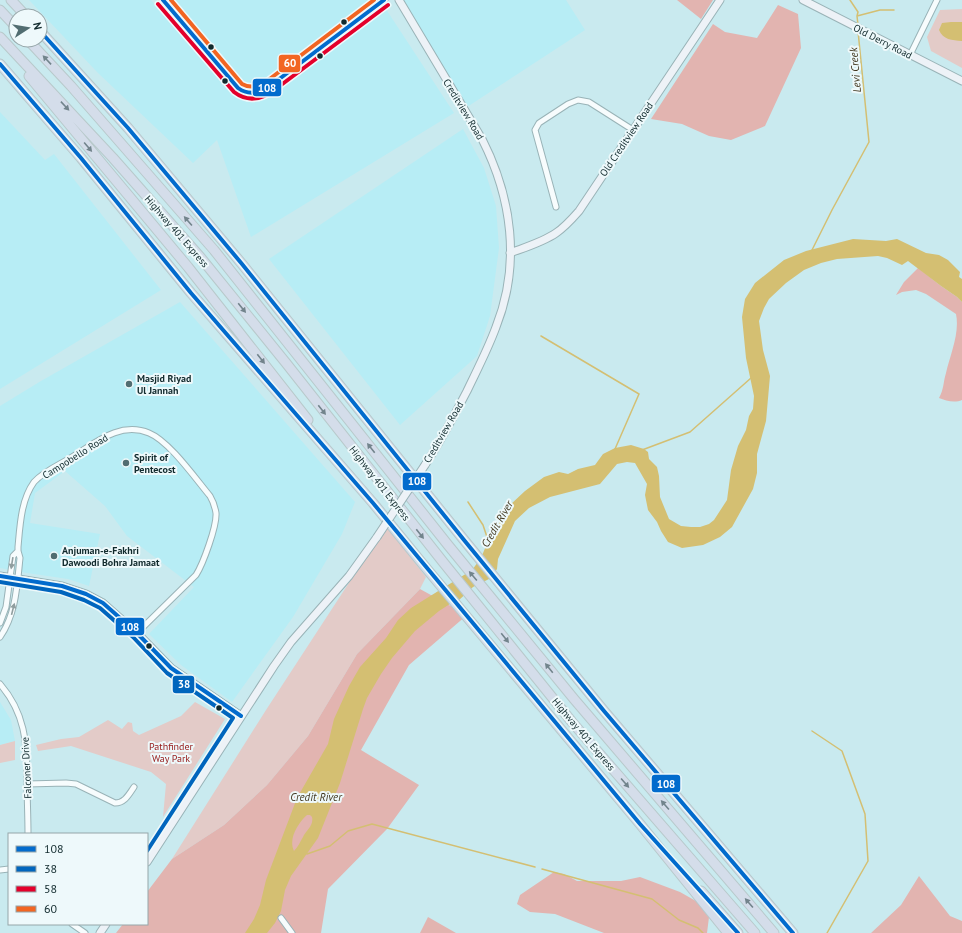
<svg xmlns="http://www.w3.org/2000/svg" width="962" height="933" viewBox="0 0 962 933" font-family="'PT Sans',sans-serif">
  <style>
    .built { fill: #b7edf5 }
    .green { fill: #e3cbc8 }
    .forest { fill: #e2b4b0 }
    .water { fill: #d4bf72; fill-rule: evenodd }
    .lines { fill: none; stroke-linecap: round; stroke-linejoin: round }
    .stream { stroke: #d4bf72; stroke-width: 1.5 }
    .street-casing { stroke: #99b3b7; stroke-width: 7 }
    .secondary-casing { stroke: #99b3b7; stroke-width: 9 }
    .highway-casing { stroke: #b8c9cb; stroke-width: 11 }
    .street { stroke: #f7fcfd; stroke-width: 5 }
    .secondary { stroke: #edf2f7; stroke-width: 7 }
    .highway { stroke: #d4ddea; stroke-width: 9 }
    .secondary-bridge-casing { stroke: #99b3b7; stroke-width: 9; stroke-linecap: butt }
    .secondary-bridge { stroke: #edf2f7; stroke-width: 7 }
    .bus-1-casing { stroke: #eef9fb; stroke-width: 7 }
    .bus-2-casing { stroke: #eef9fb; stroke-width: 7 }
    .bus-3-casing { stroke: #eef9fb; stroke-width: 7 }
    .bus-4-casing { stroke: #eef9fb; stroke-width: 7 }
    .bus-1 { stroke: #026bcd; stroke-width: 4 }
    .bus-2 { stroke: #0065bd; stroke-width: 4 }
    .bus-3 { stroke: #e4002b; stroke-width: 4 }
    .bus-4 { stroke: #f26522; stroke-width: 4 }
    .oneway { fill: #72848c }
    .oneway2 { fill: #909e9f }
    .bus-dot { fill: #112a2d; stroke: #eef9fb; stroke-width: 1.5 }
    .poi-dot { fill: #516d71; stroke: #eef9fb; stroke-width: 1.5 }
    .labels { text-anchor: middle; stroke-width: 4; stroke-linejoin: round; paint-order: stroke }
    .street-label { font-size: 10px; fill: #112a2d; stroke: #eef9fb }
    .poi-label { font-size: 10px; font-weight: bold; fill: #112a2d; stroke: #eef9fb; text-anchor: start }
    .park-label { font-size: 10px; fill: #951817; stroke: #eef9fb }
    .water-label { font-size: 11px; font-style: italic; fill: #433921; stroke: #eef9fb }
    .line-badge { stroke: #eef9fb; stroke-width: 1.5 }
    .badge-label { font-size: 11px; text-anchor: middle; font-weight: bold; fill: #fff }
  </style>
  <rect width="100%" height="100%" fill="#c9eaef"/>
  <path class="built" d="M29,0H151L238,99L253,102L267,99L320,58L312,45L266,79L252,85H244L234,75L173,0H380L454,113L251,237L217,140L193,163L98,73Z
    M402,0H566L585,30L467,107Z
    M0,112L45,160L54,154L161,290L0,389Z
    M463,129L484,168L496,206L499,248L490,316L477,356L400,425L269,259Z
    M180,302L355,502L342,534L293,617L232,702L181,665L149,634L194,587L127,536L105,506L65,471L35,493L30,523L100,534L89,586L68,579L27,573L0,568V406L41,381Z
    M0,702L11,720L15,741L0,745Z"/>
  <path class="green" d="M962,9V68L931,51L927,37L940,10Z
    M386,526L426,577L420,589L357,654L308,736L267,785L224,825L172,859L266,710Z
    M195,702L225,719L163,817L166,784L151,772L71,746L38,751L36,745L61,739L79,737L108,720L122,729L128,722L132,723L133,731L139,735L181,716Z
    M15,741V760L0,763V745Z"/>
  <path class="forest" d="M677,0H713L701,19Z
    M778,5L798,14L801,48L765,126L731,140L709,136L682,124L651,119L713,24L725,32L757,38Z
    M918,268L941,286L957,297L962,302V400C955,403 946,401 939,398C944,389 943,383 946,373C950,355 960,333 956,314L926,294L916,290L902,292L896,295L904,282Z
    M420,589L467,615L409,665L361,750L419,785L387,829L328,889L321,933H116L123,924H147V892L172,859L224,825L267,785L308,736L357,654Z
    M554,872L564,874L577,881H621L640,877L680,892L710,909L707,933H604L555,914L530,912L517,904L520,895Z
    M919,876L950,916L962,921V933H871L901,905Z
    M428,917L456,933H420Z"/>
  <path class="water" d="M951,22H962V41C952,40 943,40 939,30L942,23Z
    M853,239L886,241L897,239L926,253L939,255L948,260L960,272L959,277L962,279V302L957,297L941,286L908,261L902,265L887,258L878,256L837,259L821,263L804,270L786,283L769,299L764,308L759,321L763,350L770,376L766,421L757,454V473L753,489L732,527L720,537L703,545L682,548L668,542L661,531L657,522L648,510L645,495L647,484L635,463L627,462L617,464L600,484L550,497L529,508L515,521L498,559L497,569L491,578L473,587L458,601L453,602L439,611L415,631L392,658L381,674L367,698L363,709L340,783L318,838L291,876L285,890L281,911L275,923L267,933H245L254,919L260,905L266,880L297,798L328,744L334,719L349,686L360,667L386,638L398,620L411,608L472,570L481,558L488,541L510,505L525,491L544,477L559,472L568,474L578,469L595,465L603,454L615,448L631,445L644,449L648,452L649,459L657,467L659,476L660,497L669,519L681,526L691,527H700L709,524L714,520L727,500L731,470L738,446L746,430L749,416L753,409L754,396L746,358L742,317L745,299L755,283L784,260L806,251ZM307,815H310L312,817C314,826 306,830 303,837C300,842 298,847 294,851C288,839 298,823 307,815Z"/>
  <g class="lines">
    <path class="stream" d="M850,0L858,12L857,16L858,25
      M857,16L880,10H894
      M811,252L832,210L869,142L858,31
      M541,336L639,394L615,449
      M642,450L690,432L751,378
      M468,502L483,525L488,540
      M812,731L842,751L865,814L868,861L827,933
      M307,854L330,846L348,831L372,824L535,867
      M542,869L652,899L679,920L698,928L703,933"/>
    <defs>
      <path id="street" d="M910,55L937,0
        M556,207L535,130L539,123L568,104L578,100L589,102L633,130
        M0,623L6,607L13,556L18,551
        M0,637C16,614 17,586 20,558L18,551V547C20,525 21,500 34,482C44,471 59,465 72,457C95,443 120,421 149,433C169,441 195,478 210,496C213,501 215,507 216,513C217,526 203,564 196,575L137,633
        M0,684C25,713 27,742 27,779C27,797 28,816 28,834
        M27,784L66,783L76,784L115,803C125,803 129,794 134,787
        M0,870L9,869
        M281,918L292,933
        M72,924L85,933"/>
      <path id="secondary" d="M163,0L238,88C248,97 260,93 270,86L384,0
        M399,0L482,139C512,198 521,264 496,327C488,349 477,370 467,391C454,416 441,441 425,465
        M803,0L962,81
        M510,253C526,247 543,242 556,233C565,227 572,219 579,211L720,0
        M0,576L62,586L86,594L103,603L137,633L171,668L241,716
        M147,862L274,666L291,642L349,576L377,537
        M100,933L106,924"/>
      <path id="highway" d="M11,0L26,16
        M0,10L16,27
        M40,31L128,128L242,264L464,540L604,711L793,933
        M0,37L113,158L201,258L286,363L443,562L572,722L755,933
        M28,40L71,86L214,250L448,545L574,699L774,933
        M0,64L81,158L191,293L373,503L426,568L640,824L728,933
        M29,76L188,267L308,420
        M701,891L738,933"/>
    </defs>
    <use href="#street" class="street-casing"/>
    <use href="#secondary" class="secondary-casing"/>
    <use href="#highway" class="highway-casing"/>
    <use href="#street" class="street"/>
    <use href="#secondary" class="secondary"/>
    <use href="#highway" class="highway"/>
    <defs>
      <path id="secondary-bridge" d="M377,537L425,465"/>
    </defs>
    <use href="#secondary-bridge" class="secondary-bridge-casing"/>
    <use href="#secondary-bridge" class="secondary-bridge"/>
    <defs>
      <path id="bus-1" d="M163,0L238,88C249,96 259,93 270,86L384,0
        M40,31L128,128L242,264L464,540L604,711L793,933
        M0,64L81,158L191,293L373,503L640,824L738,933
        M0,576L62,586L86,594L103,603L137,633L171,668L241,716"/>
      <path id="bus-2" d="M0,582L61,592L84,600L100,608L133,637L167,673L233,718L147,851"/>
      <path id="bus-3" d="M158,4L234,92C247,102 260,100 273,91L388,5"/>
      <path id="bus-4" d="M171,0L242,84C251,89 258,86 267,81L374,0"/>
    </defs>
    <use href="#bus-1" class="bus-1-casing"/>
    <use href="#bus-2" class="bus-2-casing"/>
    <use href="#bus-3" class="bus-3-casing"/>
    <use href="#bus-4" class="bus-4-casing"/>
    <use href="#bus-1" class="bus-1"/>
    <use href="#bus-2" class="bus-2"/>
    <use href="#bus-3" class="bus-3"/>
    <use href="#bus-4" class="bus-4"/>
  </g>
  <defs><path id="oneway-solid" d="M-6-.8H1V-3.2L6.5 0L1 3.2V.8H-6Z"/></defs>
  <g class="oneway">
    <use href="#oneway-solid" transform="translate(47 60) rotate(-133)"/>
    <use href="#oneway-solid" transform="translate(65 106) rotate(47)"/>
    <use href="#oneway-solid" transform="translate(88 147) rotate(50)"/>
    <use href="#oneway-solid" transform="translate(188 221) rotate(-131)"/>
    <use href="#oneway-solid" transform="translate(242 308) rotate(51)"/>
    <use href="#oneway-solid" transform="translate(261 359) rotate(52)"/>
    <use href="#oneway-solid" transform="translate(322 410) rotate(52)"/>
    <use href="#oneway-solid" transform="translate(371 448) rotate(-128)"/>
    <use href="#oneway-solid" transform="translate(420 534) rotate(52)"/>
    <use href="#oneway-solid" transform="translate(473 576) rotate(-130)"/>
    <use href="#oneway-solid" transform="translate(505 638) rotate(51)"/>
    <use href="#oneway-solid" transform="translate(549 668) rotate(-129)"/>
    <use href="#oneway-solid" transform="translate(625 783) rotate(49)"/>
    <use href="#oneway-solid" transform="translate(665 805) rotate(-131)"/>
    <use href="#oneway-solid" transform="translate(749 903) rotate(-131)"/>
  </g>
  <g class="oneway2">
    <use href="#oneway-solid" transform="translate(12 563) rotate(99)"/>
    <use href="#oneway-solid" transform="translate(13 609) rotate(-76)"/>
  </g>
  <g class="bus-dot">
    <circle cx="344" cy="22" r="3.5"/>
    <circle cx="211" cy="47" r="3.5"/>
    <circle cx="320" cy="56" r="3.5"/>
    <circle cx="225" cy="81" r="3.5"/>
    <circle cx="149" cy="646" r="3.5"/>
    <circle cx="219" cy="708" r="3.5"/>
  </g>
  <g class="poi-dot">
    <circle cx="129" cy="384" r="4"/>
    <circle cx="126" cy="463" r="4"/>
    <circle cx="54" cy="556" r="4"/>
  </g>
  <g class="labels">
    <g class="street-label">
      <text transform="translate(883 41) rotate(27)" y="4">Old Derry Road</text>
      <text transform="translate(464 109) rotate(59)" y="4">Creditview Road</text>
      <text transform="translate(626 139) rotate(-56)" y="4">Old Creditview Road</text>
      <text transform="translate(177 231) rotate(49)" y="4">Highway 401 Express</text>
      <text transform="translate(443 432) rotate(-60)" y="4">Creditview Road</text>
      <text transform="translate(75 456) rotate(-32)" y="4">Campobello Road</text>
      <text transform="translate(380 483) rotate(52)" y="4">Highway 401 Express</text>
      <text transform="translate(584 734) rotate(50)" y="4">Highway 401 Express</text>
      <text transform="translate(26 768) rotate(-93)" y="4">Falconer Drive</text>
    </g>
    <g class="poi-label">
      <text x="137" y="382">Masjid Riyad<tspan x="137" dy="12">Ul Jannah</tspan></text>
      <text x="134" y="461">Spirit of<tspan x="134" dy="12">Pentecost</tspan></text>
      <text x="62" y="554">Anjuman-e-Fakhri<tspan x="62" dy="12">Dawoodi Bohra Jamaat</tspan></text>
    </g>
    <g class="park-label">
      <text x="171" y="750">Pathfinder<tspan x="171" dy="12">Way Park</tspan></text>
    </g>
    <g class="water-label">
      <text transform="translate(855 70) rotate(-95)" y="4">Levi Creek</text>
      <text transform="translate(497 524) rotate(-60)" y="4">Credit River</text>
      <text x="316" y="801">Credit River</text>
    </g>
  </g>
  <g class="line-badge">
    <rect x="278" y="54" width="23" height="19" rx="4" fill="#f26522"/>
    <rect x="252" y="78" width="30" height="19" rx="4" fill="#026bcd"/>
    <rect x="402" y="472" width="30" height="19" rx="4" fill="#026bcd"/>
    <rect x="115" y="617" width="30" height="19" rx="4" fill="#026bcd"/>
    <rect x="172" y="675" width="23" height="19" rx="4" fill="#0065bd"/>
    <rect x="651" y="774" width="30" height="19" rx="4" fill="#026bcd"/>
  </g>
  <g class="badge-label">
    <text x="290" y="67">60</text>
    <text x="267" y="92">108</text>
    <text x="417" y="485">108</text>
    <text x="130" y="631">108</text>
    <text x="184" y="688">38</text>
    <text x="666" y="788">108</text>
  </g>
  <rect x="8" y="833" width="140" height="92" fill="#eef9fb" stroke="#96a6a9"/>
  <rect x="16" y="846" width="20" height="6" fill="#026bcd" stroke="#96a6a9"/>
  <text x="44" y="853" font-size="12" fill="#112a2d">108</text>
  <rect x="16" y="866" width="20" height="6" fill="#0065bd" stroke="#96a6a9"/>
  <text x="44" y="873" font-size="12" fill="#112a2d">38</text>
  <rect x="16" y="886" width="20" height="6" fill="#e4002b" stroke="#96a6a9"/>
  <text x="44" y="893" font-size="12" fill="#112a2d">58</text>
  <rect x="16" y="906" width="20" height="6" fill="#f26522" stroke="#96a6a9"/>
  <text x="44" y="913" font-size="12" fill="#112a2d">60</text>
  <g transform="translate(28 28) rotate(78)"><circle r="19" fill="#eef9fb" stroke="#96a6a9"/>
  <path d="M0-3L7 15L0 10L-7 15Z" fill="#516d71"/>
  <text y="-6" font-size="11" font-weight="bold" text-anchor="middle" fill="#112a2d">N</text>
  </g>
</svg>
